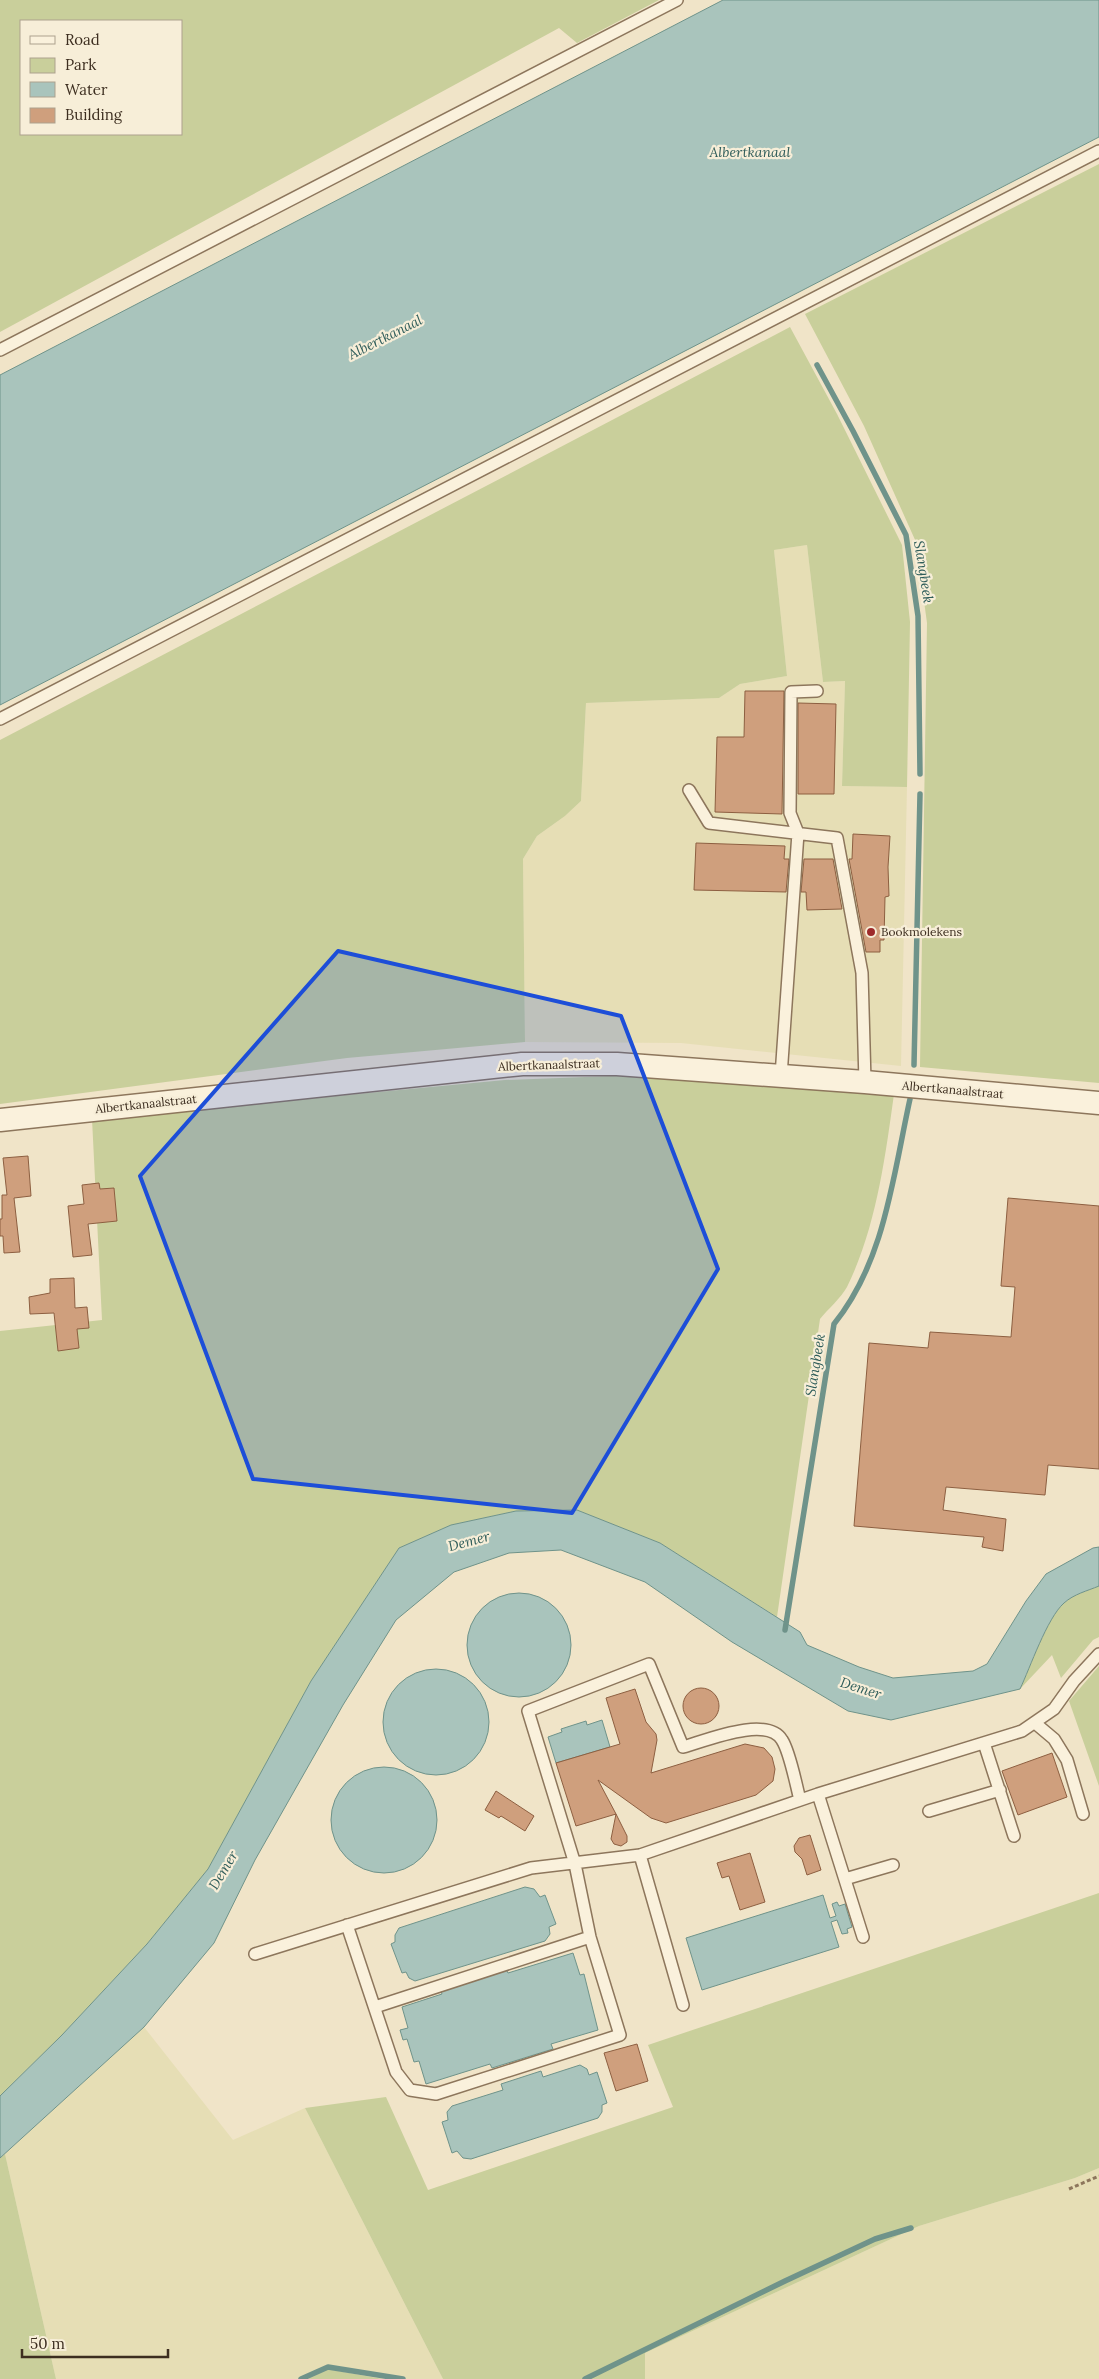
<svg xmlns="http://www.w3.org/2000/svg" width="1099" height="2379" viewBox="0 0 1099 2379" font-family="Lora,serif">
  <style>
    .farmland { fill: #e6deb5 }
    .green { fill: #c9cf9b; fill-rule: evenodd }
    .water { fill: #a9c4bc; stroke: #6f938a }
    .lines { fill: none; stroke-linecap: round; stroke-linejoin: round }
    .stream { stroke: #6f938a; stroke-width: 5.5 }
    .building { fill: #cf9f7d; stroke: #8d5f41 }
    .lane-casing { stroke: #8d765c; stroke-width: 14 }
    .street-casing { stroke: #8d765c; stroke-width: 25 }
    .path { stroke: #8d765c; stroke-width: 3; stroke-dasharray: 4 2.5; stroke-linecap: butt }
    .lane { stroke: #faf1dc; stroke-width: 11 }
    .street { stroke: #faf1dc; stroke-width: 22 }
    .marked { fill: #1d4ed8; fill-opacity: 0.2; stroke: #1d4ed8; stroke-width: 4; stroke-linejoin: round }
    .poi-dot { fill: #9e2a2b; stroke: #f7eed8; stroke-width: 2 }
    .labels { text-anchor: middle; stroke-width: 4.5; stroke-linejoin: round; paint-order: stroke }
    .poi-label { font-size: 12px; fill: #3d2e20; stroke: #f7eed8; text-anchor: start }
    .street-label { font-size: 12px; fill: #3d2e20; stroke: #f7eed8 }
    .water-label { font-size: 14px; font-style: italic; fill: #2f5d5a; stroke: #f7eed8 }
  </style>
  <rect width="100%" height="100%" fill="#f0e4c8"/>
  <path class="farmland" d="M807,545L823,682L845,681L842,786L907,787L901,1066L681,1043L525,1042L523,859L537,836L565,816L581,801L586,703L719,698L740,684L787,676L774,550Z
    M144,2027L233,2140L305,2108L443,2379H383L327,2369L308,2379H56L5,2154Z
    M1099,2168V2379H645V2353L919,2226L1075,2178Z"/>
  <path class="green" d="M0,0H659L577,43L559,28L0,332ZM21,21H181V134H21Z
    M1099,164V1083L920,1067L927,623L916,542L864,426L805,314Z
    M790,327L837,414L902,545L910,622L907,787L842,786L845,681L823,682L807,545L774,550L787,676L740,684L719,698L586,703L581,801L565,816L537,836L523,859L525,1042L347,1058L0,1104V740Z
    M662,1074L894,1094C885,1159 876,1228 847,1287C841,1298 828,1309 820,1319L777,1617L660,1543L577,1510L516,1511L451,1525L399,1548L311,1681L208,1869L147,1944L62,2035L0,2096V1331L102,1320L92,1119L505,1080Z
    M1099,1586V1637L1093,1640L1061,1678L1052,1655L1020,1689C1030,1668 1047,1618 1064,1603C1074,1594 1087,1591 1099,1586Z
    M1099,1666V1786L1069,1701Z
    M1099,1893V2168L1075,2178L919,2226L645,2353V2379H443L305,2108L386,2097L428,2190L673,2107L648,2045Z
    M5,2154L56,2379H0V2158Z
    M327,2369L383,2379H308Z"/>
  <path class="water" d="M723,0H1099V137L0,705V375Z
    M577,1510L660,1543L800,1632L807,1645L859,1667L893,1678L973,1671L987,1664L1026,1601L1046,1574L1093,1548L1099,1547V1586C1087,1591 1074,1594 1064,1603C1047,1618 1030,1668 1020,1689L891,1720L848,1711L732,1642L645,1582L561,1550L509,1553L454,1572L396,1620L343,1705L255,1860L214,1943L144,2027L0,2158V2096L62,2035L147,1944L208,1869L311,1681L399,1548L451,1525L516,1511Z
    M467 1645a52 52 0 1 1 104 0a52 52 0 1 1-104 0Z
    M383 1722a53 53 0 1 1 106 0a53 53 0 1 1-106 0Z
    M602,1720L610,1747L556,1763L548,1737L562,1732L561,1729L586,1721L587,1725Z
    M331 1820a53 53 0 1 1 106 0a53 53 0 1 1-106 0Z
    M525,1887L534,1889L540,1897L545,1895L556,1924L549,1927L550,1934L545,1941L415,1981L409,1978L406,1972L402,1973L391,1944L395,1942V1935L399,1928Z
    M823,1895L830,1918L836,1916L832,1904L837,1902L839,1906L845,1904L852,1927L847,1929L848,1933L842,1934L837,1920L831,1922L839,1947L702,1990L686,1938Z
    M573,1953L580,1975L584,1974L598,2030L551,2044L553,2049L492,2068L490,2064L426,2084L419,2061L414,2062L407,2039L403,2040L400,2030L408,2028L402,2007L442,1994L440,1989L506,1969L508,1973Z
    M580,2065L587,2069L589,2075L597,2072L607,2103L602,2105V2112L598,2118L471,2159L463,2158L457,2151L452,2153L442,2122L448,2120L447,2112L452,2106L503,2090L501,2084L541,2071L543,2077Z"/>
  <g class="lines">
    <path class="stream" d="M817,365L853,431L906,535L918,616L920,774
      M914,1065L920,794
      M785,1630L834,1324C885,1261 893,1176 910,1099
      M301,2379L328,2367L403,2379
      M585,2379L785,2281L875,2239L911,2228"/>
  </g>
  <path class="building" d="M745,691H784L782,814L715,812L717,737H744Z
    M798,703L836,704L834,794H798Z
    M853,834L890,836L888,867L889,896L885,897L884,940H880V952H866L849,859H852Z
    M696,843L785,846L784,859H789L786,892L694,890Z
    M804,859H833L842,909L807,910L806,892H801Z
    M28,1156L31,1196L14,1198L20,1252L4,1253L3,1236H0V1219H2V1195H7L3,1158Z
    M99,1183L100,1189L114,1188L117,1221L88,1224L92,1255L73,1257L68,1206L84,1204L82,1185Z
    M1008,1198L1099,1206V1469L1048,1465L1045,1495L946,1487L943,1510L1006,1519L1003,1551L982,1547L984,1537L854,1526L869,1343L928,1348L930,1332L1011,1337L1015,1287L1001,1286Z
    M74,1278L75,1308L87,1307L89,1328L77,1329L79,1348L58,1351L54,1313L30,1314L29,1297L50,1293V1279Z
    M683 1706a18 18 0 1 1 36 0a18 18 0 1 1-36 0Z
    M635,1689L646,1722L656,1734L657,1740L651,1773L745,1744L764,1748L772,1757L775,1769L773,1781L756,1795L666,1823L651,1818L598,1780L616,1814L576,1826L556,1763L620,1744L606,1698Z
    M1052,1753L1067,1797L1018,1815L1002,1771Z
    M496,1791L534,1816L525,1831L501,1816L499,1818L485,1810Z
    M616,1814L627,1836V1842L621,1846L614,1844L611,1839Z
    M810,1835L821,1870L807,1875L802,1859L795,1852L794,1846L799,1838Z
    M750,1853L765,1902L740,1910L729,1876L722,1878L717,1863Z
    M637,2044L648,2081L616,2091L604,2053Z"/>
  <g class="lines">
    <defs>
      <path id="lane" d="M0,350L677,0
        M0,719L1099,151
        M689,790L709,823L837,838L862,973L865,1082
        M781,1076L798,833L790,813L791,692L817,691
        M1035,1723L1054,1739L1067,1760L1083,1814
        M984,1743L1014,1836
        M818,1794L863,1937
        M929,1811L1000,1790
        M640,1855L683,2005
        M845,1879L893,1865
        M347,1925L396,2072L410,2090L436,2094L620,2035L590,1937L575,1864L528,1711L649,1664L683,1747C705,1741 767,1715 782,1740C790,1752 796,1785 800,1800
        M255,1954L531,1868L640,1855L818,1794L1022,1731L1054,1709L1074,1681L1099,1654
        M375,2007L590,1937"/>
      <path id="street" d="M0,1120L522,1064H617L865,1082L1099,1103"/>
    </defs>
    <use href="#lane" class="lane-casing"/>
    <use href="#street" class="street-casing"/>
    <path class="path" d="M1069,2189L1099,2176"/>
    <use href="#lane" class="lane"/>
    <use href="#street" class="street"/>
  </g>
  <path class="marked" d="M338,951L621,1016L718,1269L572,1513L253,1479L140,1176Z"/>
  <circle class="poi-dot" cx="871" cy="932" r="5"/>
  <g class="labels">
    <g class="poi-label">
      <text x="881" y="936">Bookmolekens</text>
    </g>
    <g class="street-label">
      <text transform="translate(549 1065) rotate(-2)" y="4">Albertkanaalstraat</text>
      <text transform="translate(953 1090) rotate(5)" y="4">Albertkanaalstraat</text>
      <text transform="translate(146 1104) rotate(-6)" y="4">Albertkanaalstraat</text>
    </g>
    <g class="water-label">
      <text x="750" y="157">Albertkanaal</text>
      <text transform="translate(385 337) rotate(-27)" y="5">Albertkanaal</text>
      <text transform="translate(924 572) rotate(81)" y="5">Slangbeek</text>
      <text transform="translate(815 1365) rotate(-81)" y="5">Slangbeek</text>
      <text transform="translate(469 1541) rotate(-15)" y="5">Demer</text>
      <text transform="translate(861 1688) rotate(18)" y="5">Demer</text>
      <text transform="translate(223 1870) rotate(-59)" y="5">Demer</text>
    </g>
  </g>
  <rect x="20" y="20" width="162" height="115" fill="#f7eed8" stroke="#ada18e"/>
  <rect x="30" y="36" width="25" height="8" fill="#faf1dc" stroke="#ada18e"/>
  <text x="65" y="45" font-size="15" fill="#3d2e20">Road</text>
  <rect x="30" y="58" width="25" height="15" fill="#c9cf9b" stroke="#ada18e"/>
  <text x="65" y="70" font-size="15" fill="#3d2e20">Park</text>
  <rect x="30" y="82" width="25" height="15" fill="#a9c4bc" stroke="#ada18e"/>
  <text x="65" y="95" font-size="15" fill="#3d2e20">Water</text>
  <rect x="30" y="108" width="25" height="15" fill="#cf9f7d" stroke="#ada18e"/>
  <text x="65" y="120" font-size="15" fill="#3d2e20">Building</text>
  <path d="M22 2349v8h146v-8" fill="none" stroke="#3d2e20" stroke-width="2.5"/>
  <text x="30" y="2349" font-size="15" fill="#3d2e20" stroke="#f7eed8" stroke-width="4" paint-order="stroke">50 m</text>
</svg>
